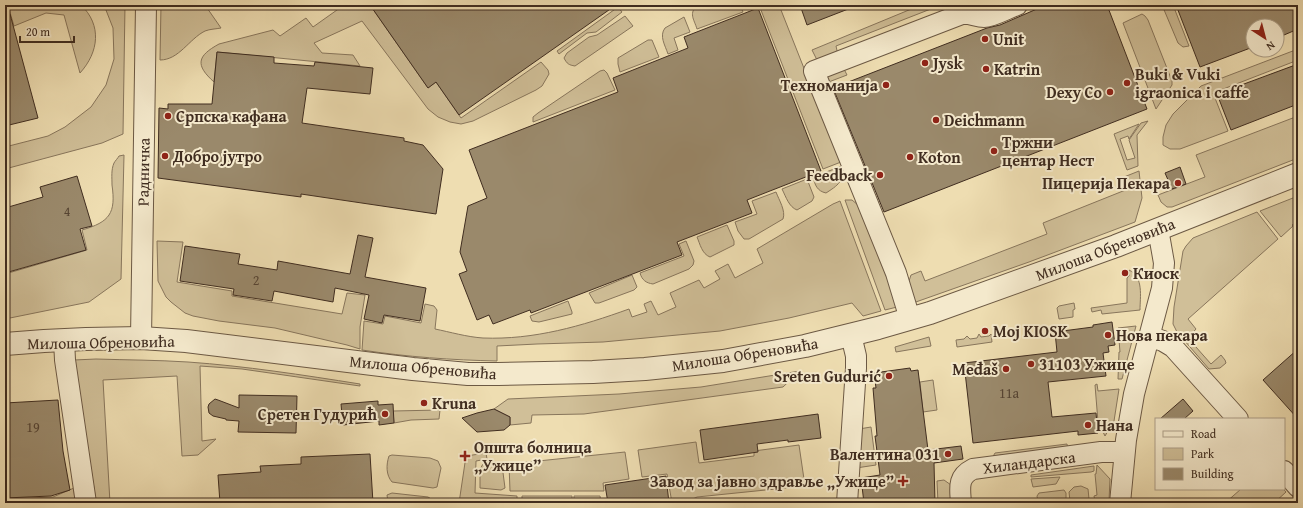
<svg xmlns="http://www.w3.org/2000/svg" width="1303" height="508" viewBox="0 0 1303 508" font-family="'Gentium Book Plus',serif">
  <style>
    .green { fill: #d0bf98; stroke: #88765c }
    .building { fill: #9a896b; stroke: #402d20 }
    .lines { fill: none; stroke-linecap: round; stroke-linejoin: round }
    .minor-casing { stroke: #6c5944; stroke-width: 22 }
    .tertiary-casing { stroke: #6c5944; stroke-width: 24 }
    .minor { stroke: #f4e9cc; stroke-width: 20 }
    .tertiary { stroke: #f4e9cc; stroke-width: 22 }
    .poi-dot { fill: #8f2418; stroke: #f4e9cc; stroke-width: 1.5 }
    .labels { text-anchor: middle; stroke-width: 4; stroke-linejoin: round; paint-order: stroke }
    .number-label { font-size: 14px; fill: #564433 }
    .poi-label { font-size: 16px; font-weight: bold; fill: #402d20; stroke: #f4e9cc; text-anchor: start }
    .street-label { font-size: 16px; fill: #402d20; stroke: #f4e9cc }
  </style>
  <rect width="100%" height="100%" fill="#eeddb1"/>
  <filter id="stains"><feTurbulence type="fractalNoise" baseFrequency=".005" numOctaves="4"/><feColorMatrix values="0 0 0 0 .2 0 0 0 0 .09 0 0 0 0 .02 0 0 0 .5 -.17"/></filter>
  <radialGradient id="worn" r=".72"><stop offset=".6" stop-color="#630" stop-opacity="0"/><stop offset="1" stop-color="#630" stop-opacity=".3"/></radialGradient>
  <path class="green" d="M22,5H81C102,25 99,52 80,73L64,15L46,13L14,26L9,9Z
    M104,5H125L123,134L102,143L5,169V147L48,136L65,127L91,107L106,85L114,59L113,28Z
    M161,5H205L221,28C216,29 210,29 205,31C189,39 179,60 160,60Z
    M344,5H370L428,88L436,82L461,118L541,62L548,70L549,74L542,86L536,90L473,121L461,124L450,122L438,117L428,109L362,21L314,43L322,53L353,55L360,66L217,52L214,82C195,65 197,56 219,44L273,30L280,36L306,18L313,27Z
    M698,5H740L743,12L697,29C694,19 688,13 698,5Z
    M759,5H779L841,162L823,169Z
    M921,5H941L836,46L838,55L817,60L812,50Z
    M1162,5H1173L1189,46L1183,47L1178,43Z
    M618,7L622,12L596,32L587,33L559,54L557,51Z
    M1142,14L1145,16L1148,20L1172,81V85L1156,109L1123,23Z
    M625,16L633,26L575,66C569,65 567,64 564,58L567,53L589,37L597,35Z
    M684,17L690,32L674,38L678,50L668,54C665,45 659,36 665,28Z
    M648,40H652L659,57L620,72L618,64V58Z
    M1298,49V60L1213,93L1228,131L1180,149H1170L1163,145V137L1166,125L1173,114L1201,86Z
    M843,67L847,75L826,83L824,76Z
    M604,70L607,73L615,90L533,122V117L538,113L600,71Z
    M1298,116V158L1172,207H1167L1161,202L1158,195L1205,177L1196,155Z
    M1148,121L1137,135L1138,166L1127,170L1114,134L1139,124L1129,139L1128,136L1120,139L1127,160L1135,158L1129,140L1141,123Z
    M124,155L121,279L89,302L5,319V274L87,250L82,230C110,222 116,213 112,185C112,177 111,170 114,163C115,161 118,158 119,156Z
    M842,166C846,180 837,186 826,193C817,191 815,185 813,177Z
    M1139,171L1142,198L1135,222L1029,262L913,303L908,284L911,275L921,271L925,281L1047,234L1043,223L1128,189L1124,177Z
    M807,179L814,197L812,201L797,210C789,207 786,197 782,189Z
    M776,192C779,200 786,211 783,219L749,239H744L738,231L735,222L757,214L752,201Z
    M1298,196V220L1292,225L1293,226L1298,223V232L1293,226L1281,237L1260,211Z
    M845,200H852L858,205L887,276L897,307L885,310Z
    M840,201L881,311L863,316L852,303L789,318L720,331L603,342L537,344L497,346V361C452,360 407,357 362,350L364,321L383,324L385,316L421,323L425,304L434,306L437,310L435,329C450,332 467,337 483,338C534,340 582,326 629,309L632,317L647,312L644,304L651,301L658,315L676,307L670,293L699,280L704,288L720,279L715,271L728,264L735,278L763,263L757,249L833,204Z
    M1257,212L1278,239L1188,319L1196,329L1188,338L1211,364L1221,355L1225,360L1226,363L1220,368L1209,369L1177,332L1173,324L1174,307L1183,251L1186,246L1193,238Z
    M727,225L734,241V245L710,257C702,254 700,244 697,237Z
    M157,241L183,242L177,282L232,291V296L342,314L347,293L365,295L360,327V349L347,345L275,328L219,321L193,316L185,313L171,302L166,297L158,281Z
    M686,241L694,261L693,265L689,269L653,284C646,283 642,280 640,273L684,256L679,244Z
    M1129,270C1144,277 1140,297 1140,310L1102,314L1101,310L1092,312L1091,308L1127,303V278L1129,276Z
    M632,275L637,287L634,290L599,303H595L589,293Z
    M568,301L572,312V314L539,322L532,321L530,316Z
    M1074,303L1075,309L1073,310V317L1059,319L1057,308L1059,306Z
    M1136,326L1122,379H1118L1119,352H1120L1118,328Z
    M979,334L981,337L989,336L991,334L992,342L957,347L956,340L964,339L967,336L970,339L977,338Z
    M929,337L931,346L896,352L895,347Z
    M96,359C127,360 157,360 188,362C245,366 303,375 360,384V386L242,369L200,366L202,441L216,439L198,455L182,456L177,376L103,380L110,503H98L96,501L74,360Z
    M800,371L783,387L584,414L532,415L531,423L510,425V417L494,409L508,399L619,394L701,387Z
    M933,380L937,410L923,412L920,382Z
    M1097,384L1098,391L1119,389L1114,421L1105,436L1098,422L1095,385Z
    M440,410L439,419L411,420L394,423L393,411Z
    M871,427L876,465L856,468L859,429Z
    M696,442L699,463L754,456V451L799,445L805,486L697,497L685,503H672L667,474L642,477L638,450Z
    M1067,444L1068,450L1011,457L1010,454L1000,455L991,460L995,453Z
    M625,452L629,479L603,483L604,491H510L509,464Z
    M486,453L487,459L476,461L475,493L517,496V503H459L466,456Z
    M392,455L430,458L438,461L441,468L437,487L433,488L392,482C386,475 386,465 389,456Z
    M483,464H500L502,465L505,488L501,490L480,488V469Z
    M1097,465L1110,479L1109,501L1095,502L1094,496L1097,495L1095,474H1096Z
    M1094,466V471L1091,472L1031,477V475Z
    M1060,477L1056,484L1033,487L1031,479Z
    M944,480L951,485L953,503H938L937,481Z
    M1081,486L1088,489L1089,499L1070,501L1069,492L1074,487Z
    M74,488L75,503H5V499L53,497Z
    M1241,489H1283L1286,492L1274,503H1225Z
    M1064,490L1066,493V502L1038,503L1037,496L1039,493Z
    M392,493L428,497L433,500L435,503H388L387,495Z
    M522,496H572V503H522Z
    M574,496H600L601,503H574Z"/>
  <path class="building" d="M370,5H616L459,115L436,82L428,88Z
    M800,5H856V6L807,25Z
    M1046,5H1107L1147,109L884,212L833,88L987,28L1000,25Z
    M1176,5H1298V29L1277,38V26H1253V47L1200,67Z
    M758,8L821,171L747,200L752,213L677,242L682,255L531,313L530,310L493,324L489,315L477,320L459,274L467,271L460,252L468,206L487,198L469,150L618,92L613,78L688,48L684,37Z
    M10,14L38,118L5,126V15Z
    M217,52L274,57V63L314,66L315,62L373,68L370,94L307,88L302,123L404,138V141L423,145L443,169L436,214L301,194V197L158,178L159,108L168,109V104H212Z
    M1298,64V104L1231,130L1217,94Z
    M1180,167L1186,184L1172,189L1165,173Z
    M77,176L92,226L80,229L86,250L5,273V208L43,197L40,187Z
    M358,235L373,238L365,277L426,288L420,321L384,315L382,323L364,319L369,295L335,288L333,302L274,291L272,301L233,295L234,289L180,281L185,246L240,254L238,264L277,270L278,261L350,274Z
    M1112,322L1115,345L1108,346L1109,352L1103,353L1106,376L1048,382L1052,417L1096,413L1098,433L1078,435V431L973,443L964,363L1057,352L1055,332L1093,327V325Z
    M1298,349V419L1263,380Z
    M910,368L911,371L918,370L928,450L961,446L963,459L934,463L935,503H864L861,478L880,475L875,436H877L873,388H876L874,373Z
    M239,395L297,396L296,433L238,432L239,421L226,420V419L213,416L209,413L208,407L209,404L215,399L218,400L239,408Z
    M1183,399L1193,411L1184,419H1160Z
    M58,400L63,451L70,490L51,496L5,498V403Z
    M378,401V405L393,404L394,423L379,425V421L343,425L341,404Z
    M494,409L510,417V425L504,430L477,432L462,418L477,413Z
    M818,414L821,438L788,442V440L757,444L758,452L704,460L700,430Z
    M370,454L373,503H220L218,475L261,472L260,466L301,464V457Z
    M666,476L669,503H608L605,485Z"/>
  <g class="lines">
    <defs>
      <path id="minor" d="M910,319L896,273L814,71L962,14C970,13 976,17 984,17C993,17 1008,8 1017,5
        M1149,336L1163,341L1173,347L1238,419
        M141,338L146,5
        M64,340L65,360L86,503
        M1284,471L1298,487
        M847,503L856,368V356L851,335
        M961,503C960,488 957,477 973,469L1101,452H1124
        M1120,503L1126,440L1134,394L1162,288L1164,263L1158,229"/>
      <path id="tertiary" d="M5,344L44,341L86,339L141,338L186,341L413,369L468,374H498L593,372L645,369L723,361L805,346L878,328L930,313L1116,246L1298,174"/>
    </defs>
    <use href="#minor" class="minor-casing"/>
    <use href="#tertiary" class="tertiary-casing"/>
    <use href="#minor" class="minor"/>
    <use href="#tertiary" class="tertiary"/>
  </g>
  <g class="poi-dot">
    <circle cx="985" cy="39" r="4"/>
    <circle cx="925" cy="63" r="4"/>
    <circle cx="986" cy="69" r="4"/>
    <circle cx="1127" cy="83" r="4"/>
    <circle cx="886" cy="85" r="4"/>
    <circle cx="1110" cy="92" r="4"/>
    <circle cx="168" cy="116" r="4"/>
    <circle cx="936" cy="120" r="4"/>
    <circle cx="994" cy="151" r="4"/>
    <circle cx="165" cy="156" r="4"/>
    <circle cx="910" cy="157" r="4"/>
    <circle cx="880" cy="175" r="4"/>
    <circle cx="1178" cy="183" r="4"/>
    <circle cx="1125" cy="273" r="4"/>
    <circle cx="985" cy="331" r="4"/>
    <circle cx="1108" cy="335" r="4"/>
    <circle cx="1031" cy="364" r="4"/>
    <circle cx="1006" cy="369" r="4"/>
    <circle cx="889" cy="376" r="4"/>
    <circle cx="424" cy="403" r="4"/>
    <circle cx="385" cy="414" r="4"/>
    <circle cx="1088" cy="425" r="4"/>
    <circle cx="948" cy="454" r="4"/>
    <path d="M463 450h4v4h4v4h-4v4h-4v-4h-4v-4h4z"/>
    <path d="M901 475h4v4h4v4h-4v4h-4v-4h-4v-4h4z"/>
  </g>
  <g class="labels">
    <g class="number-label">
      <text x="67" y="216">4</text>
      <text x="256" y="285">2</text>
      <text x="1009" y="398">11a</text>
      <text x="33" y="432">19</text>
    </g>
    <g class="poi-label">
      <text x="993" y="45">Unit</text>
      <text x="933" y="69">Jysk</text>
      <text x="994" y="75">Katrin</text>
      <text x="1135" y="80">Buki &amp; Vuki<tspan x="1135" dy="18">igraonica i caffe</tspan></text>
      <text x="878" y="91" text-anchor="end">Техноманија</text>
      <text x="1102" y="98" text-anchor="end">Dexy Co</text>
      <text x="176" y="122">Српска кафана</text>
      <text x="944" y="126">Deichmann</text>
      <text x="1002" y="148">Тржни<tspan x="1002" dy="18">центар Нест</tspan></text>
      <text x="173" y="162">Добро јутро</text>
      <text x="918" y="163">Koton</text>
      <text x="872" y="181" text-anchor="end">Feedback</text>
      <text x="1170" y="189" text-anchor="end">Пицерија Пекара</text>
      <text x="1133" y="279">Киоск</text>
      <text x="993" y="337">Moj KIOSK</text>
      <text x="1116" y="341">Нова пекара</text>
      <text x="1039" y="370">31103 Ужице</text>
      <text x="998" y="375" text-anchor="end">Međaš</text>
      <text x="881" y="382" text-anchor="end">Sreten Gudurić</text>
      <text x="432" y="409">Kruna</text>
      <text x="377" y="420" text-anchor="end">Сретен Гудурић</text>
      <text x="1096" y="431">Нана</text>
      <text x="474" y="453">Општа болница<tspan x="474" dy="18">„Ужице”</tspan></text>
      <text x="940" y="460" text-anchor="end">Валентина 031</text>
      <text x="894" y="487" text-anchor="end">Завод за јавно здравље „Ужице”</text>
    </g>
    <g class="street-label">
      <text transform="translate(143 172) rotate(-89)" y="6">Радничка</text>
      <text transform="translate(1105 249) rotate(-21)" y="6">Милоша Обреновића</text>
      <text transform="translate(101 342) rotate(-1)" y="6">Милоша Обреновића</text>
      <text transform="translate(745 354) rotate(-9)" y="6">Милоша Обреновића</text>
      <text transform="translate(423 367) rotate(5)" y="6">Милоша Обреновића</text>
      <text transform="translate(1029 462) rotate(-7)" y="6">Хиландарска</text>
    </g>
  </g>
  <rect width="1303" height="508" fill="none" stroke="#eeddb1" stroke-width="20"/>
  <rect x="6" y="6" width="1291" height="496" fill="none" stroke="#402d20" stroke-width="2"/>
  <rect x="10" y="10" width="1283" height="488" fill="none" stroke="#402d20"/>
  <rect x="1155" y="418" width="130" height="72" fill="#f4e9cc" stroke="#ac9e87"/>
  <rect x="1163" y="431" width="20" height="6" fill="#f4e9cc" stroke="#ac9e87"/>
  <text x="1191" y="438" font-size="12" fill="#402d20">Road</text>
  <rect x="1163" y="448" width="20" height="12" fill="#d0bf98" stroke="#ac9e87"/>
  <text x="1191" y="458" font-size="12" fill="#402d20">Park</text>
  <rect x="1163" y="468" width="20" height="12" fill="#9a896b" stroke="#ac9e87"/>
  <text x="1191" y="478" font-size="12" fill="#402d20">Building</text>
  <g transform="translate(1265 38) rotate(144)"><circle r="19" fill="#f4e9cc" stroke="#ac9e87"/>
  <path d="M0-3L7 15L0 10L-7 15Z" fill="#8f2418"/>
  <text y="-6" font-size="11" font-weight="bold" text-anchor="middle" fill="#402d20">N</text>
  </g>
  <path d="M20 36v6h54v-6" fill="none" stroke="#402d20" stroke-width="2"/>
  <text x="26" y="36" font-size="12" fill="#402d20" stroke="#f4e9cc" stroke-width="3" paint-order="stroke">20 m</text>
  <rect width="100%" height="100%" filter="url(#stains)"/>
  <rect width="100%" height="100%" fill="url(#worn)"/>
</svg>
